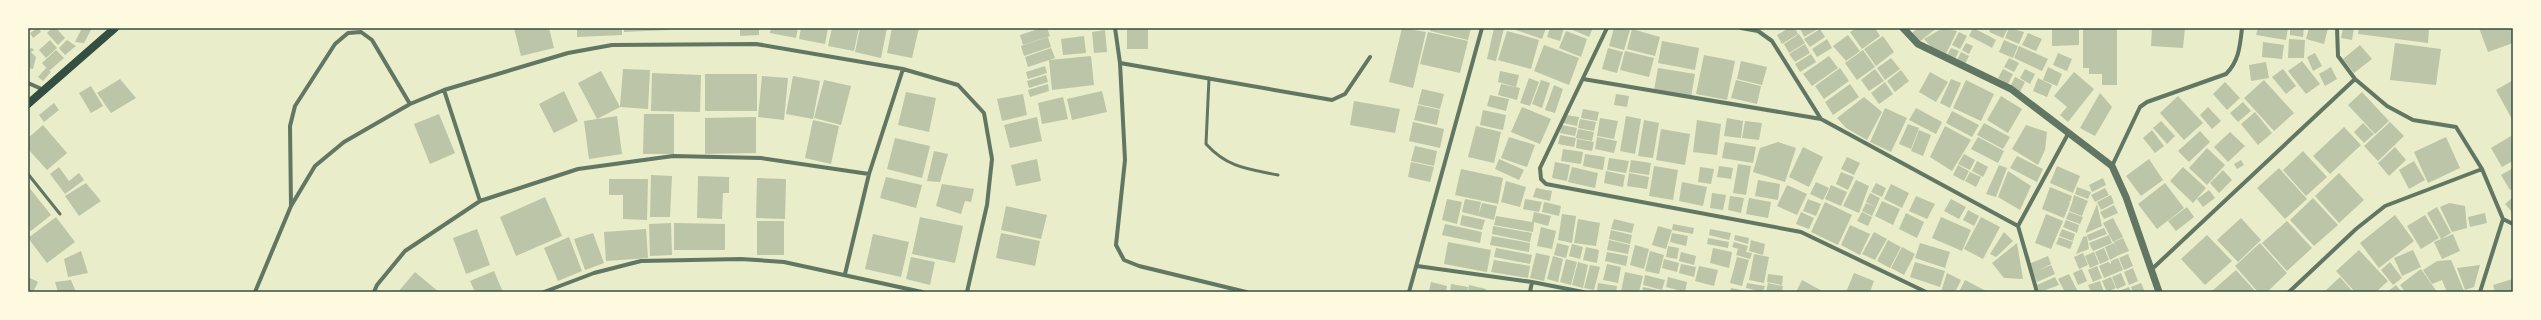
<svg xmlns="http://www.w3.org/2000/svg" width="2541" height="320" viewBox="0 0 2541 320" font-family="'Fira Sans',sans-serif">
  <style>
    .building { fill: #bcc5a7 }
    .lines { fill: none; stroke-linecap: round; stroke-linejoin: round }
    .service { stroke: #617663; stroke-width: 3 }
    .minor { stroke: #617663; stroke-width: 4 }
    .tertiary { stroke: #617663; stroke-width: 7 }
    .secondary { stroke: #344e41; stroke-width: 8 }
    .neatline { fill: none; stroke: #344e41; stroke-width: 1.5 }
  </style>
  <rect width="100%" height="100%" fill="#e9edc9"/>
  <path class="building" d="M38,28L41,32L33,38L30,33Z
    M52,28H56L65,38L58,45L47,33Z
    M82,28H92L84,43L75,42Z
    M514,28H549L554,48L521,56Z
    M577,28H622V35L577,37Z
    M624,28H669V30L624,32Z
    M740,28H759V35L740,36Z
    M771,28H798L796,38L770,33Z
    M801,28H828L825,44L799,39Z
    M832,28H859L854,51L828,46Z
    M860,28H887L881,58L855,52Z
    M892,28H919L912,58L887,53Z
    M1041,28H1047L1050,36L1023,45L1020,35Z
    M1127,28H1148V49H1127Z
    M1402,28L1426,32L1413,88L1389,82Z
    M1431,28H1471L1468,40L1430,31Z
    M1494,28H1504L1496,61L1487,59Z
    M1516,28H1546L1542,39L1516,30Z
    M1550,28H1564L1560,41L1547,37Z
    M1568,28H1593L1589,37Z
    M1614,28L1630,30L1624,50L1609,46Z
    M1789,28H1795L1798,34L1782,44L1777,35Z
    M1800,28H1819L1804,37Z
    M1857,28H1875L1880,36L1862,49L1850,32Z
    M1918,28H1937L1919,42L1912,33Z
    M1943,28L1957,31L1946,54L1932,48L1924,39Z
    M1973,28L1989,36L1985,44L1969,36Z
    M1991,28H2008L2003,38L1989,32Z
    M2009,28L2024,32L2019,44L2005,38Z
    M2052,28H2079V45L2052,46Z
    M2083,28H2117V85H2102V74H2089V68H2083Z
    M2152,28H2185L2183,48L2151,46Z
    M2258,28H2288L2286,40L2256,35Z
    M2290,28H2304L2303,37L2290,35Z
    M2309,28H2328L2324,44L2306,39Z
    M2343,28H2354L2352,40L2341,38Z
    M2359,28H2429L2428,43L2358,34Z
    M2479,28H2513V43L2488,52Z
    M1632,29L1660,37L1655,56L1627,49Z
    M1820,29L1825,37L1810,47L1804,39Z
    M1105,30L1107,52L1094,53L1092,32Z
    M1507,31L1539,40L1531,69L1498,60Z
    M1566,31L1587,39L1581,57L1559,48Z
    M1428,32L1468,41L1460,73L1420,64Z
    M1959,32L1967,36L1960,49L1952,45Z
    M2028,33L2042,39L2036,51L2022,45Z
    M1799,34L1805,43L1789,53L1784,44Z
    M1848,35L1860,51L1846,61L1833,46Z
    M1084,36L1086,53L1063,55L1061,39Z
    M1883,36L1894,52L1876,66L1864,49Z
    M1989,36L1996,40L1992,48L1985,44Z
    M1048,37L1051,47L1024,56L1021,46Z
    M1827,39L1832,48L1817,57L1812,49Z
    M2289,39L2305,40L2304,58H2288Z
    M50,40L57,48L46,58L39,50Z
    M67,40L76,46L65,55L59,48Z
    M2004,40L2018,46L2013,58L1999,52Z
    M1662,41L1699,48L1695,70L1658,63Z
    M2263,42L2284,45L2282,59L2262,57Z
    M1966,43L1973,46L1969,54L1962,50Z
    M2395,43L2441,49L2436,85L2390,80Z
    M1805,44L1810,53L1795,62L1789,54Z
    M1544,45L1579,58L1569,85L1534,71Z
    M2360,45L2372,59L2354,73L2343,59Z
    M2019,46L2048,59L2042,71L2014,58Z
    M32,48L34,50L31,52L36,57L33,69L28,68V49Z
    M1051,48L1055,58L1028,67L1025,57Z
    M1608,48L1623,52L1617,73L1602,69Z
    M1951,48L1959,51L1955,59L1947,55Z
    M56,50L64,58L49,71L42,63Z
    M1863,50L1875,67L1857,80L1845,63Z
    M1625,51L1654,58L1649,77L1620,70Z
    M1961,52L1969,56L1965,64L1957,60Z
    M2058,53L2072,59L2067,71L2053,65Z
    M2315,53L2322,66L2313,71L2307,57Z
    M1811,54L1816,62L1800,72L1795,64Z
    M1704,55L1735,61L1727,100L1696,94Z
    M1091,56L1094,85L1052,90L1049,60Z
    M1829,56L1838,68L1812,86L1803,74Z
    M1891,58L1900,69L1885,80L1877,68Z
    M2009,58L2019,63L2014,72L2004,67Z
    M1741,61L1767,67L1762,85L1737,79Z
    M2302,61L2320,84L2306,94L2288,71Z
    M2266,62L2269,78L2251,81L2249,65Z
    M1045,66L1047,73L1028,79L1026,72Z
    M2048,67L2062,74L2057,86L2043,80Z
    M2331,67L2337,79L2325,86L2319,74Z
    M46,68L51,72L43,81L38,77Z
    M1658,68L1695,74L1691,97L1654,90Z
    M1840,68L1849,81L1824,99L1815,86Z
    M623,69L650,70L648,109L620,107Z
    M1875,69L1884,81L1869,91L1861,80Z
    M2003,69L2013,74L2008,84L1998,78Z
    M2025,69L2035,74L2030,84L2020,78Z
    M2283,69L2296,86L2286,94L2272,77Z
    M1901,70L1909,81L1895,92L1887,81Z
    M601,71L620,107L597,119L578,83Z
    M1500,71L1519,75L1516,87L1498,82Z
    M1930,72L1948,82L1936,102L1919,92Z
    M2074,72L2094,89L2068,122L2060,115L2067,107L2054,96Z
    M652,73L701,75L700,112L651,111Z
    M705,74H757V111H705Z
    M1046,75L1048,82L1029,88L1027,81Z
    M762,76L788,78L784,120L758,117Z
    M793,76L820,81L813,119L786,114Z
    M2015,77L2025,82L2020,92L2010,87Z
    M1529,78L1539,82L1530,106L1520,103Z
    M2038,78L2052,85L2047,97L2033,91Z
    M120,79L136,98L111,113L97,93Z
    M1951,79L1961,83L1950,108L1940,103Z
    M824,80L851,86L841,125L814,118Z
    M1541,80L1550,83L1542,108L1532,104Z
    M1736,80L1761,86L1757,104L1731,98Z
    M1966,80L1994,94L1981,121L1953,108Z
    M2264,80L2294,113L2274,131L2244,98Z
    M2513,80V121L2496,90Z
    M1885,82L1893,94L1879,104L1871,93Z
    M2225,82L2240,98L2227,110L2213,94Z
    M1048,84L1049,91L1030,97L1028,90Z
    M1501,84L1520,88L1517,100L1498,95Z
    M1850,84L1859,97L1833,115L1825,102Z
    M1554,85L1563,89L1555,113L1545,110Z
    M91,86L103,106L91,113L79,93Z
    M1422,89L1444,94L1440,109L1418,104Z
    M564,91L578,121L554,133L539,104Z
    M1102,91L1107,112L1072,120L1067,99Z
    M906,92L936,98L929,132L898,125Z
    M2362,92L2389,121L2375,134L2348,105Z
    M2100,93L2112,107L2095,136L2080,128Z
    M1023,94L1027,115L1002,121L997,99Z
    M1616,94L1629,96L1627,107L1614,105Z
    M1490,95L1509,99L1506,111L1487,106Z
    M2001,96L2022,109L2008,133L1987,120Z
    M2178,96L2203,123L2184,140L2160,113Z
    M1063,97L1068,119L1042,124L1038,103Z
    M1864,97L1882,112L1867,140L1846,128L1837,118Z
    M1354,101L1400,109L1395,133L1350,125Z
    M2243,102L2251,111L2238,122L2230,113Z
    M54,103L59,110L44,122L39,115Z
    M1418,105L1440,110L1437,125L1414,120Z
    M1522,107L1551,119L1540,144L1511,132Z
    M2208,107L2221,121L2212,129L2200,115Z
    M1885,108L1907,118L1891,152L1870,142Z
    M1916,108L1942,122L1936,134L1909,120Z
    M1583,109L1599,112L1597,121L1581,118Z
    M1483,110L1506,115L1503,130L1480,125Z
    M1952,111L1979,125L1972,137L1946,123Z
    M2255,112L2272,133L2258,145L2241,124Z
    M439,114L455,153L430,164L414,124Z
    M644,114H674V154H643Z
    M1566,115L1579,117L1577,126L1563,123Z
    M617,116L622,154L589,159L584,121Z
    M1626,116L1641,119L1635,154L1620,151Z
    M756,117V153L705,154V118Z
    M1037,117L1042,141L1010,148L1004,125Z
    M1600,118L1618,121L1614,139L1597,136Z
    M1727,118L1743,121L1741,138L1724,136Z
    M1580,119L1596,122L1594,131L1578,128Z
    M813,120L839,126L831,164L805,158Z
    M1644,120L1659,123L1653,158L1638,156Z
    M1697,120L1721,124L1717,155L1693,152Z
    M1745,121L1762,123L1759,140L1742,138Z
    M2161,121L2175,136L2167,144L2153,128Z
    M1413,122L1444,129L1440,148L1409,141Z
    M2390,122L2404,136L2378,161L2364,146Z
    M1984,123L2010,137L2003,149L1977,135Z
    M2363,123L2374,134L2364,143L2354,132Z
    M1908,124L1919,128L1911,149L1899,144Z
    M43,125L67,153L47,170L28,149V138Z
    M1562,125L1577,128L1575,136L1560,133Z
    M2026,125L2047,132L2045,150L2038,165L2012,149Z
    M1476,126L1501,132L1494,163L1468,157Z
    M1945,126L1971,140L1952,171L1930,157Z
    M2344,127L2361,145L2330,174L2313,156Z
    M1578,129L1594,132L1592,141L1576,138Z
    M1661,129L1690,134L1685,165L1656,160Z
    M1919,130L1931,135L1923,156L1911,151Z
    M2152,130L2164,146L2155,153L2143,138Z
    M2200,131L2210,142L2189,162L2178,151Z
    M2230,132L2245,146L2228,162L2214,147Z
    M1560,135L1576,138L1574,147L1558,144Z
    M2511,136L2513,161L2502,167L2491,148Z
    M1509,137L1535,145L1527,167L1501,158Z
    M1597,137L1617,141L1614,153L1595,149Z
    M1978,137L2004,151L1998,163L1971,149Z
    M2446,137L2460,168L2428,183L2414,152Z
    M895,138L930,146L922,178L887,169Z
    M1577,139L1594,142L1592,151L1576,148Z
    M1725,142L1756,147L1753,163L1722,158Z
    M1778,142L1796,148L1785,182L1753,172L1760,148Z
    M1415,146L1437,151L1434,166L1411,161Z
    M1803,147L1823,157L1809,187L1789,177Z
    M2395,147L2406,160L2389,176L2378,163Z
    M2207,148L2225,165L2207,185L2189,168Z
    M1563,149L1583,152L1581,164L1561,161Z
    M934,151L948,154L940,182L927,181Z
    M2303,151L2327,177L2306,196L2283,170Z
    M1585,154L1605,157L1603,170L1583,166Z
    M1964,154L1975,160L1970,170L1958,164Z
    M2017,156L2043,169L2037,182L2010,168Z
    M1847,157L1860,163L1854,175L1841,169Z
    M1609,158L1629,161L1626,173L1607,170Z
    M1037,159L1041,181L1016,186L1011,165Z
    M1499,159L1524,170L1519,180L1495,169Z
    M2149,159L2163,180L2141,196L2126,176Z
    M1631,160L1651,163L1649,175L1629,172Z
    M2241,160L2244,165L2237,169L2234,164Z
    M1977,161L1988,167L1983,177L1972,171Z
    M2414,161L2425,180L2409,189L2399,170Z
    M1411,162L1434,167L1430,182L1408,177Z
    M1555,162L1570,165L1567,181L1552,178Z
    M1738,164L1751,166L1746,195L1733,193Z
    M1958,165L1969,171L1964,181L1953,175Z
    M1999,165L2007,168L1996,197L1986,194Z
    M1654,166L1678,170L1673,200L1649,196Z
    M1719,166L1733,168L1731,179L1717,177Z
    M2057,166L2080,176L2073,193L2050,183Z
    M59,167L69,181L79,173L84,180L65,194L50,174Z
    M1572,167L1598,173L1595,188L1568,182Z
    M1700,167L1714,169L1711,184L1698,182Z
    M2183,167L2206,188L2193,203L2170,181Z
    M2279,168L2307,199L2285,219L2257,188Z
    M2513,168V188L2510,190L2501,175Z
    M1461,169L1503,178L1498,204L1455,195Z
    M2223,170L2232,180L2219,193L2210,183Z
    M1606,171L1625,175L1623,187L1604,183Z
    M2008,171L2031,186L2020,210L1998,197Z
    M1841,172L1854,177L1848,190L1836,184Z
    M1970,172L1981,177L1976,187L1965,181Z
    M1629,173L1649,177L1647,189L1627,186Z
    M2339,173L2364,200L2339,223L2315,196Z
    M651,175L672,176L670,217H650Z
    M698,176L729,177V193H723L722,219L697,218Z
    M886,177L922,185L916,208L880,198Z
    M757,178L786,179L785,219L756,218Z
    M2103,178L2106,185L2092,192L2089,185Z
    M609,179H648L647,220L623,219V195H609Z
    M1758,180L1780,184L1778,200L1755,196Z
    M1856,180L1869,186L1859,213L1843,206Z
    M1506,181L1526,187L1520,207L1501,202Z
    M1682,182L1707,187L1703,206L1679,201Z
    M1816,182L1829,188L1823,200L1810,194Z
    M86,183L101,201L79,216L65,196Z
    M1876,183L1886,188L1882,197L1871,192Z
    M2165,183L2184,208L2157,229L2138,204Z
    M942,184L974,189L971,202L965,201L961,214L936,206Z
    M1891,184L1909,193L1902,208L1884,199Z
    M1787,185L1807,194L1797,215L1777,206Z
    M1831,185L1847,192L1841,206L1825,199Z
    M28,186L51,215L31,231L28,228Z
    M2050,187L2072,196L2070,202L2068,201L2070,203L2064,218L2042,209Z
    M2077,187L2091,192L2088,199L2075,194Z
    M1536,188L1552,191L1550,201L1533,197Z
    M2105,188L2109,195L2095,202L2091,195Z
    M2209,190L2215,198L2203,207L2197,199Z
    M1712,193L1726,195L1723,210L1710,208Z
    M1870,193L1880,198L1876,207L1866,202Z
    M2074,195L2088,201L2085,208L2072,203Z
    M2111,195L2114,203L2101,210L2097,202Z
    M1730,196L1744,198L1741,213L1728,210Z
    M1916,196L1935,204L1927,219L1909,211Z
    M545,197L562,236L516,256L500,217Z
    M2513,197V213L2505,204Z
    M1749,198L1771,202L1768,218L1746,214Z
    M2313,198L2338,225L2314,246L2290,220Z
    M1447,199L1462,202L1457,224L1442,220Z
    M1465,199L1481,202L1478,216L1462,212Z
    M1525,199L1542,202L1539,212L1523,209Z
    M1808,199L1821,204L1816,216L1803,211Z
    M1951,199L1966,207L1959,219L1944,211Z
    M1882,201L1900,209L1893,225L1875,216Z
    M1544,202L1561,206L1559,216L1542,212Z
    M1825,202L1852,215L1838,245L1811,232Z
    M1482,203L1497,206L1494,220L1478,216Z
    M1866,203L1876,207L1872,216L1862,211Z
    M2072,203L2085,208L2082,216L2069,211Z
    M2449,203L2465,206L2467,228L2452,232L2440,207Z
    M2097,204L2102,226L2086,233V231Z
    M2114,205L2118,213L2104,219L2100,212Z
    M1006,206L1047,215L1041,239L1001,230Z
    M2187,207L2194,217L2176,231L2168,221Z
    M2437,207L2451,233L2441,239L2427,213Z
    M1968,210L1979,216L1974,226L1963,220Z
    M1534,212L1551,216L1548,226L1534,222L1533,232L1494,225L1496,216L1532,222Z
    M1801,212L1814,218L1809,229L1796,224Z
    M1862,212L1872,217L1868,226L1857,221Z
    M2069,212L2083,217L2080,224L2066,219Z
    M1906,213L1924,222L1917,238L1899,229Z
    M2485,213L2487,223L2470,227L2468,217Z
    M1562,214L1576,216L1572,243L1558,240Z
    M2046,214L2063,221L2051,249L2035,243Z
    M1462,215L1485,220L1482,230L1460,225Z
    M2395,215L2414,241L2379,268L2360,243Z
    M2425,215L2439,238L2421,249L2407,226Z
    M56,217L75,242L47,263L28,238Z
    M920,217L963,226L955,263L912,254Z
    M1941,217L1971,230L1962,251L1932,238Z
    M1981,217L2000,227L1983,259L1964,249Z
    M2113,218L2123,237L2113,242L2103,223Z
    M2241,218L2261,240L2238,262L2217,240Z
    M1578,219L1600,223L1596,246L1574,243Z
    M1614,219L1634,224L1632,233L1611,229Z
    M2066,220L2079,225L2077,233L2063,227Z
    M757,221H784V255H757Z
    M2287,221L2312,248L2287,271L2262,243Z
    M671,223L672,255L650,256L649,224Z
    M674,223L725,224V250H674Z
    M1445,224L1482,232L1480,243L1442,235Z
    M1673,224L1694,228L1693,234L1672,230Z
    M1850,225L1870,234L1860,255L1841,245Z
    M1493,226L1532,233L1530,242L1492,234Z
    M1658,226L1672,230L1666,249L1652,245Z
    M1541,227L1556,231L1552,249L1537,246Z
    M2104,228L2107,234L2089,241L2087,235Z
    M477,229L490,265L466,274L453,238Z
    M646,229L648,258L606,261L604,232Z
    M1710,229L1731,233L1729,240L1709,235Z
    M2062,229L2075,234L2073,241L2059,236Z
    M1611,230L1632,235L1630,244L1609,239Z
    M1874,232L1887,239L1875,260L1862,254Z
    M2004,232L2013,241L1996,257L1990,254Z
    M593,233L604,263L585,270L574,239Z
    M1001,233L1040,241L1035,266L996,258Z
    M1672,233L1688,236L1686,246L1670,242Z
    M873,234L909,242L901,277L865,269Z
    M2453,234L2460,251L2442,259L2434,242Z
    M1735,235L1749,238L1748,244L1734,240Z
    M2109,235L2112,243L2093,251L2089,243Z
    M2207,235L2232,261L2205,285L2181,259Z
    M1492,236L1530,243L1529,252L1490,245Z
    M2087,236L2089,249L2076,254L2083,237Z
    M569,237L582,271L558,281L544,248Z
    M2059,237L2073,242L2070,249L2056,244Z
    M1708,238L1729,242L1728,248L1707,244Z
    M2123,238L2129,251L2119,255L2114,242Z
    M1609,240L1630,245L1628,254L1607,250Z
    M1751,240L1765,244L1763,255L1749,251Z
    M1888,240L1901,247L1890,268L1877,261Z
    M1448,242L1491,250L1487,272L1444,264Z
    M1734,242L1748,246L1746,252L1752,253L1750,259L1736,255L1738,249L1745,251L1732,247Z
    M1557,243L1569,246L1566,258L1554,255Z
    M1920,243L1950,252L1945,268L1915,258Z
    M2017,243L2023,279L2004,278L1992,263Z
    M2114,243L2119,255L2110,260L2105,247Z
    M2260,243L2287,273L2267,292H2258L2235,266Z
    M1572,244L1583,247L1580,259L1569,256Z
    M1635,245L1649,249L1644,269L1630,265Z
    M1668,246L1679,248L1677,259L1666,257Z
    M1586,247L1599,250L1597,263L1583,260Z
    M1902,247L1915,254L1904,275L1891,268Z
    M1496,248L1532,255L1530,264L1494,257Z
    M1713,248L1732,252L1729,268L1710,263Z
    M2104,248L2109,260L2100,264L2095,252Z
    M2359,250L2388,281L2376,292H2355L2336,271Z
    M2413,250L2421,267L2402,276L2394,258Z
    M81,251L88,273L68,277L64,259Z
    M1650,251L1664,255L1659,274L1645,271Z
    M1607,252L1628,256L1626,266L1605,261Z
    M1681,252L1696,256L1694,265L1679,261Z
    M2094,252L2099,264L2090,268L2085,256Z
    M1536,253L1550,256L1544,281L1530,278Z
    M2083,253L2088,265L2079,269L2074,257Z
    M1754,254L1769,257L1764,283L1749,280Z
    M2128,254L2133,266L2124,270L2119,258Z
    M1553,256L1563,259L1558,282L1547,279Z
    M2048,256L2051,264L2037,271L2051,265L2055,274L2037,282L2029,264Z
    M911,257L935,262L930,285L906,279Z
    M1737,257L1749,260L1742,286L1730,283Z
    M2118,258L2123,270L2104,278L2099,266L2108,262L2111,264V261Z
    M1566,259L1577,262L1571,285L1560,282Z
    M1664,259L1679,263L1677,272L1662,268Z
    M1494,260L1530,266L1528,278L1491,272Z
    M2451,260L2464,291L2463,292H2447L2442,280L2432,284L2423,270L2437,261Z
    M1578,262L1588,265L1583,288L1572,285Z
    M1915,262L1945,271L1940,287L1910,277Z
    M2390,262L2402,278L2393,285L2381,270Z
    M1607,264L1621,267L1618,283L1603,280Z
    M1681,264L1696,267L1694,277L1679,273Z
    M1590,265L1600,267L1594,290L1584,288Z
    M2480,265L2474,287L2465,290L2457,268Z
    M1699,266L1718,270L1714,286L1695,281Z
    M2097,266L2102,278L2093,282L2088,270Z
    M2133,268L2138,281L2129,285L2124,272Z
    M2082,269L2087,281L2078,285L2073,273Z
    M2421,269L2437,292H2405L2400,285Z
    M2236,270L2256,292H2213L2212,291Z
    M494,271L503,292H475L470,281Z
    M415,272L439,292H398Z
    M1625,272L1643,276L1639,292H1621Z
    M1854,273L1874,281L1870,292H1846Z
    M1947,273L1961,280L1955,292H1941Z
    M2121,273L2126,285L2117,289L2112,277Z
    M1768,274L1783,276L1782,285L1767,282Z
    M2069,274L2078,292H2065L2058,279Z
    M1645,275L1665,280L1662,290L1643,285Z
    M28,277L38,282L33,292H28Z
    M1668,277L1687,282L1685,292L1666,287Z
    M2055,277L2059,285L2040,292L2037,285Z
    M2111,277L2116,288L2107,292L2102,281Z
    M2340,277L2353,292H2324Z
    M2513,279V292H2495L2493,285Z
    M71,280L76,292H58L55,282Z
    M1802,280L1824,292H1796Z
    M1965,280L1988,292H1959Z
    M2100,281L2104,292H2091L2088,285Z
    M1431,282L1447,286L1446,292L1429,291Z
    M1598,283L1617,286L1616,292L1597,291Z
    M1747,283L1765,286L1763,292L1746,288Z
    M1768,283L1783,286L1782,292H1766Z
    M2141,283L2145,292H2133L2131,287Z
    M1451,284L1468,287L1467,292H1450Z
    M1469,285L1486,289L1485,292H1468Z
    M2396,285L2402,292H2387Z
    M1643,287L1662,291V292H1642Z
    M2129,287L2131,292H2116Z
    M1731,288L1746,291V292H1730Z"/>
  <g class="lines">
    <path class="service" d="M1209,78L1206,144C1228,168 1248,169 1278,175
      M28,174L60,214"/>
    <path class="minor" d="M1115,28L1120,63L1125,160L1116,245L1124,260L1139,266L1246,292
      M1607,28L1540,168L1541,179L1546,184L1801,232L1926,292
      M1741,28L1758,31L1772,41L1821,119L2018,226
      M2337,28L2338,56L2355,79L2387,106L2413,120L2456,127L2482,169L2503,219L2480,292
      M1120,63L1332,100L1345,94L1370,57
      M1583,79L1821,119
      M28,83L44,90
      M444,90L480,201
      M2112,166L2140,107L2147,102L2226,74C2239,61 2240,46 2242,28
      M291,206L290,126L295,106L335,44L348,33L361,32L372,40L410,104
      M2503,219L2513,224
      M1417,266L1532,282L1530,292
      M2151,270L2355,79
      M845,274L869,174L903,69
      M1532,282L1583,292
      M255,292L291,206L315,166L344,142L410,104L444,90L568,53L612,45L756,44L903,69L958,85L984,113L992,159L987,205L967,292
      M374,292L377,285L405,251L480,201L578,169L673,156L761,158L869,174
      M544,292L594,273L641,261L741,259L784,262L922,292
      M1409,292L1482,28
      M2037,292L2018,226L2068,134
      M2289,292L2356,229L2385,206L2482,169"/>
    <path class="tertiary" d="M1903,28L1918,44L2011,89L2112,166L2126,197L2159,292"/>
    <path class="secondary" d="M28,104L115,28"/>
  </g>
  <rect width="2541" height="320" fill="none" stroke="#fefae0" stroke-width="58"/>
  <rect x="29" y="29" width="2483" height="262" class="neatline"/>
</svg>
